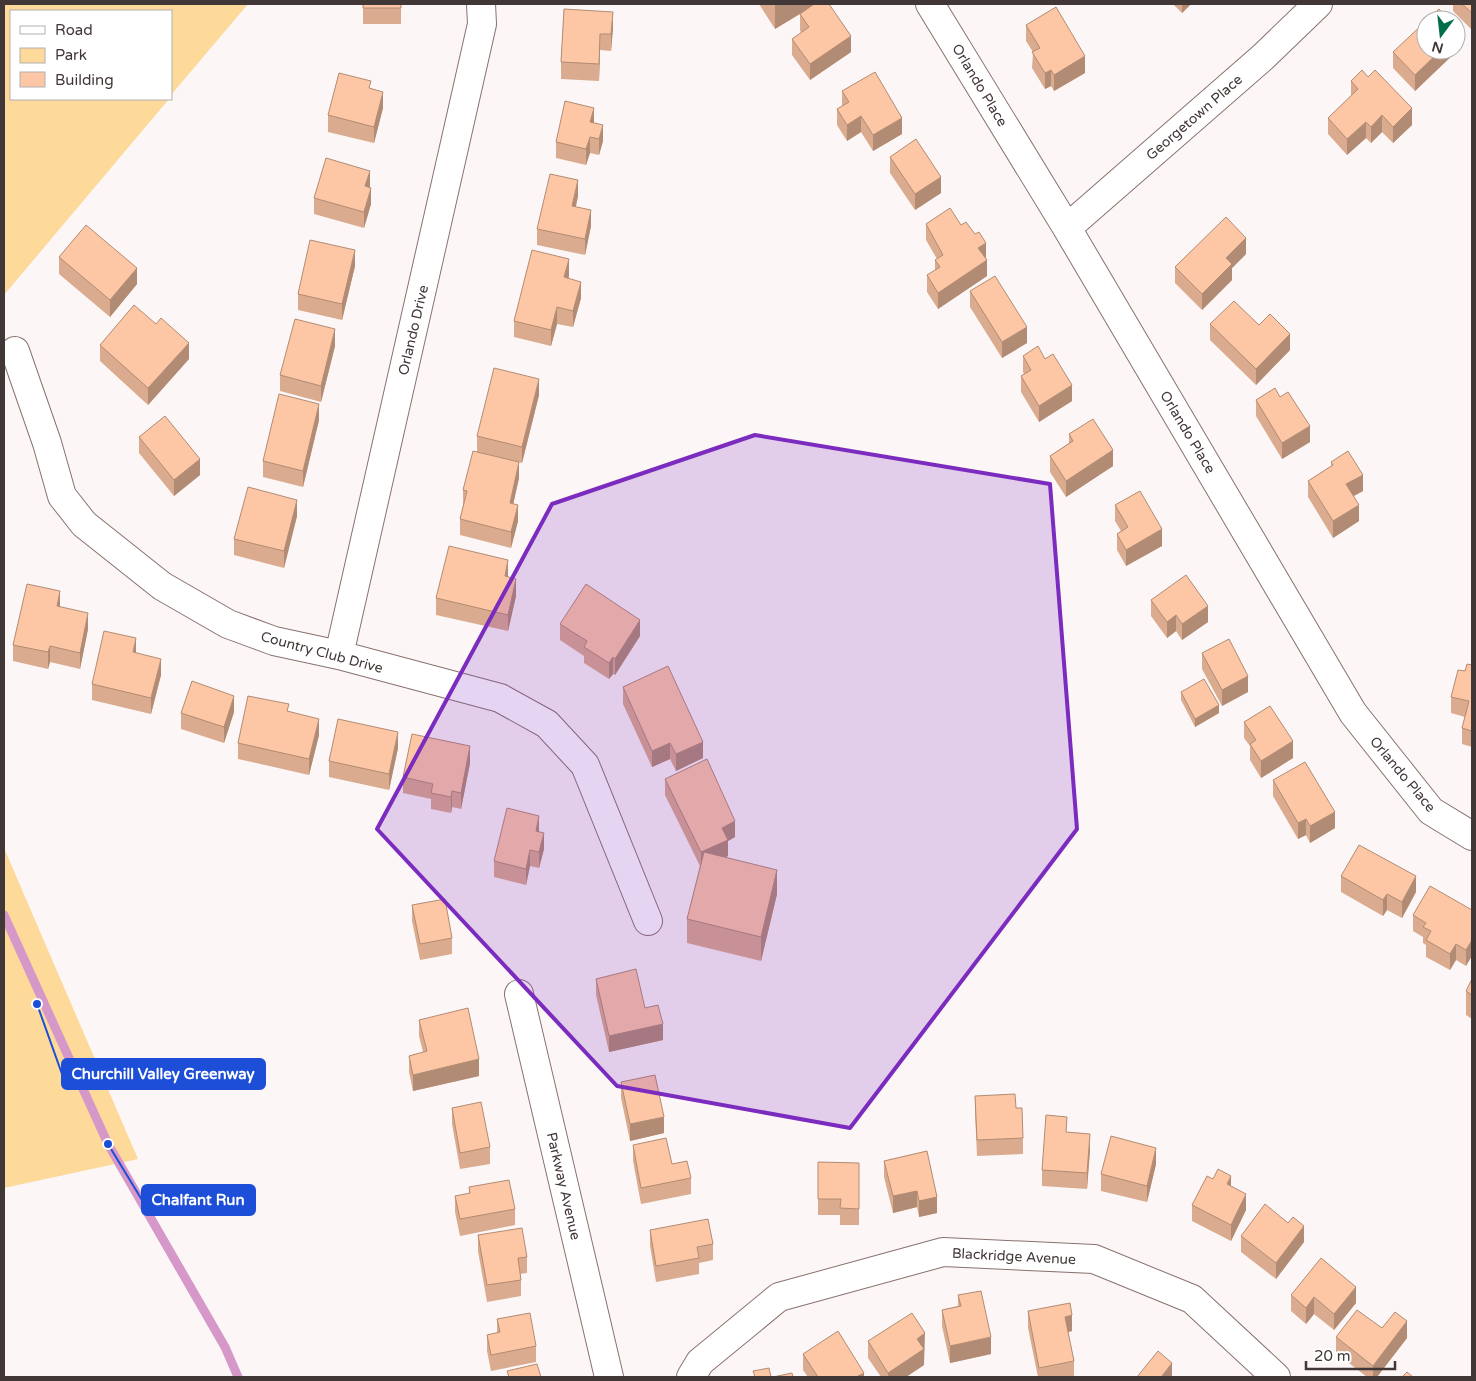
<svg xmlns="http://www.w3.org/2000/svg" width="1476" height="1381" viewBox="0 0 1476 1381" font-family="'Varela Round',sans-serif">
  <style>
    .green { fill: #fdd99a }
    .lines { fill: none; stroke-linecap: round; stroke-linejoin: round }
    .stream { stroke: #d598c8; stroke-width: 9 }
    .minor-casing { stroke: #88726f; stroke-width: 30 }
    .minor { stroke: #fff; stroke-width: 28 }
    .wall { fill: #daab8e }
    .shaded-wall { fill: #b18b74 }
    .building { fill: #fdc7a5; stroke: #b18b74 }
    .marked { fill: #7b2cbf; fill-opacity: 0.2; stroke: #7b2cbf; stroke-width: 4; stroke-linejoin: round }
    .labels { text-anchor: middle; stroke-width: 4; stroke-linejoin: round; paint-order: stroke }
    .street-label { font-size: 14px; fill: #413736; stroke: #fff }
    .leader { fill: none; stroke: #1d4ed8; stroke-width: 2 }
    .callout-dot { fill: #1d4ed8; stroke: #fff; stroke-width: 2 }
    .callout { fill: #1d4ed8; stroke: #1d4ed8; stroke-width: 2 }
    .callout-label { font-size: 15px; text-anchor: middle; font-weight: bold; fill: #fff }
  </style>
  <rect width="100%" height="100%" fill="#fcf7f6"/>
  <path class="green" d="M4,4H248L171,95V11H11V99H169L4,295Z
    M4,848L138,1159L4,1188Z"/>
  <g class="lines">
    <path class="stream" d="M4,915L108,1144L225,1347L238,1377"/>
    <defs>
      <path id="minor" d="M930,4L1067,228L1353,713L1431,811L1472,836
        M1067,228L1263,57L1318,4
        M15,351L47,443L62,496L84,524L162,586L228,624L274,641L339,655L500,698L547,724L585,765L648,921
        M339,655L482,24L481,4
        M519,994L609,1377
        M691,1377L700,1362L779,1297L943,1252L1094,1259L1192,1299L1276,1377"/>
    </defs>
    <use href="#minor" class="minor-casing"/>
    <use href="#minor" class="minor"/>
  </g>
  <path class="wall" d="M363,4H401V24H363Z
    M759,4H829L851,52L810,80L792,55V39L801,33L800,30V14L775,29Z
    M1173,4H1191L1182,13Z
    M1453,4H1472V30L1453,11Z
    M564,9L613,28L611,51L600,50L599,81L561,79V62Z
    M1026,25L1085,73L1054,91L1051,86L1045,89L1032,68L1033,52L1026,41Z
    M1460,48L1415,91L1393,68V52Z
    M1351,81L1412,125L1393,143L1382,132L1371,143L1366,138L1347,155L1328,134V118L1351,96Z
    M371,89L383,108L374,143L328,132V115Z
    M842,91L902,134L873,151L861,132L847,141L837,125V109L842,106Z
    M594,122L603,141L599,155L590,153L586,165L556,158V142Z
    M890,157L941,193L915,210L890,173Z
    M370,187L371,204L364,228L314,214V198Z
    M578,196L576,207L591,226L585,255L537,245V229Z
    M926,224L961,225L986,258L987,276L938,309L927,292V275L935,270V260L937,259L926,240Z
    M1246,254L1232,268V280L1202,310L1175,283V267Z
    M59,257L137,284L110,317L59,274Z
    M355,266L342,320L298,310V294Z
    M569,276L568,279L581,298L573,327L557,324L551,346L514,337V321Z
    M970,291L1027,343L1002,358L970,307Z
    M1210,324L1290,350L1256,385L1210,340Z
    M100,345L189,359L148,405L100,361Z
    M335,346L321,402L280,391V375Z
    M1023,356L1072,401L1039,422L1021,392V376L1024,374L1023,372Z
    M539,395L522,463L477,452V436Z
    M1256,400L1310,442L1282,459L1256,416Z
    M319,420L303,487L263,477V461Z
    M1069,434L1113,466L1066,497L1050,472V456L1069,443Z
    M139,437L200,475L174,496L139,453Z
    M1331,462L1363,491L1354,496L1359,521L1333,538L1308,497V481L1331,466Z
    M519,478L513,504L518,521L511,548L460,535V519L463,506V490Z
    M1115,505L1162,546L1126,566L1117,550V534L1121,531L1115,521Z
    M297,516L284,568L234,555V539Z
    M508,577L516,596L508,631L436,615V598Z
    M1151,600L1208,622L1182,640L1176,631L1167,638L1151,616Z
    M60,607L88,629L80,669L50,662L48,669L13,661V645Z
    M560,624L640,636L615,675L613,674L609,679L584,663V656L560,640Z
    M136,653L161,675L151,714L92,700V684Z
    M1202,653L1248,692L1222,706L1202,669Z
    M1472,665V747L1462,744V728L1465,717L1451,713V697L1465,671Z
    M623,687L703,758L676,771L670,759L652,767L623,704Z
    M1181,692L1219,713L1195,727L1181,700Z
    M234,712L224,743L181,729V713Z
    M289,712L319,735L309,775L238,759V743Z
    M1244,722L1293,758L1261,778L1250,760V746L1244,738Z
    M398,748L389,790L329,777V761Z
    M470,763L461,809L452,807L451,813L431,809V799L403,793V777Z
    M665,779L735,837L728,841V856L725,857L777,894L761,961L687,943V919L700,866L665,795Z
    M1273,780L1335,828L1310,843L1306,835L1298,839L1273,796Z
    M539,832L544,849L539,868L530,866L526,885L494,877V861Z
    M1341,876L1416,892L1402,918L1387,910L1383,916L1341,892Z
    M412,905L452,938V954L420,960L412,921Z
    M1472,910L1466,966L1456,960L1450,970L1426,957V945L1423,943V937L1413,931V915Z
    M596,979L645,1008L663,1040L609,1052L596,995Z
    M1472,979V1019L1466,1015V991Z
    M419,1020L479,1076L413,1091L409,1072V1056L423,1052L419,1036Z
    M621,1082L664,1133L630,1141L621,1098Z
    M975,1096L1016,1108L1023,1138V1154L977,1156L975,1112Z
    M452,1108L490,1147V1164L460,1169L452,1124Z
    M1067,1132L1090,1150L1087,1189L1042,1186V1170Z
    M633,1145L672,1164L691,1178V1194L641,1204L633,1161Z
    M927,1151L937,1213L919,1217L917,1207L893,1213L884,1177V1161Z
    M818,1162L859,1163V1225H840V1215H818Z
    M1156,1164L1147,1202L1101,1191V1174Z
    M1213,1179L1231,1186L1246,1210L1231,1241L1192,1221V1205Z
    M469,1187L515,1209V1225L460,1236L455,1212V1196L469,1194Z
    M650,1230L713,1244V1260L699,1263V1274L656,1282L650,1246Z
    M478,1235L527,1257V1273L520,1274L521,1280V1296L487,1302L478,1251Z
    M1241,1236L1304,1242L1276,1279L1241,1252Z
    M958,1295L991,1354L950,1363L942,1326V1310L958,1306Z
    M1291,1295L1356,1303L1334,1330L1314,1314L1306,1324L1291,1311Z
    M1028,1311L1072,1331L1068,1332L1074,1361V1377H1038L1028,1328Z
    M497,1319L536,1346V1362L491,1371L487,1351V1335L497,1333Z
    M1382,1328L1407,1338L1377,1377H1367L1336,1353V1337Z
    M868,1341L925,1349L924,1350V1365L906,1377H881L868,1358Z
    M803,1354L864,1377H808L803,1370Z"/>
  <path class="shaded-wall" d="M777,4H816L775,29V5Z
    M1182,4H1191L1182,13Z
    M613,12V28L611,51V34Z
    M1460,32V48L1415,91V75L1441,50H1456V36Z
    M600,34V50L599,81V64Z
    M851,36V52L810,80V64Z
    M1085,56V73L1054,91V75Z
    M1051,70V86L1045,89V73Z
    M383,92V108L374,143V127Z
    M594,108V124L590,138V122Z
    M1412,108V125L1393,143V127Z
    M1382,115V132L1371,143V127Z
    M861,116V132L847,141V125Z
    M902,118V134L873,151V135Z
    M1366,122V138L1347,155V139Z
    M603,125V141L599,155V139Z
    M590,137V153L586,165V149Z
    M370,171V187L365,202V186Z
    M941,177V193L915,210V194Z
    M578,180V196L572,222V206Z
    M371,188V204L364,228V212Z
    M591,210V226L585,255V239Z
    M1246,238V254L1232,268V280L1202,310V294L1226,258Z
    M986,243V259L978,248Z
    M355,250V266L342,320V304Z
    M569,259V276L564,294V277Z
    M987,260V276L938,309V293Z
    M137,268V284L110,317V300Z
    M581,282V298L573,327V311Z
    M557,307V324L551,346V330Z
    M1027,327V343L1002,358V342Z
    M335,329V346L321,402V386Z
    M1290,334V350L1256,385V369Z
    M189,343V359L148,405V388Z
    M539,379V395L522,463V447Z
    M1072,385V401L1039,422V406Z
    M319,404V420L303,487V471Z
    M1310,426V442L1282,459V443Z
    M1113,450V466L1066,497V481Z
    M200,459V475L174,496V480Z
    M519,462V478L510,519V503Z
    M1363,475V491L1346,500V484Z
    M297,500V516L284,568V551Z
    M518,505V521L511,548V532Z
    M1359,505V521L1333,538V521Z
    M1162,529V546L1126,566V550Z
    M508,560V576L505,592V576Z
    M516,579V596L508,631V615Z
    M60,591V608L57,606Z
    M1208,606V622L1182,640V624Z
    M88,613V629L80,669V653Z
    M1176,615V631L1167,638V622Z
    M640,620V636L615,675V659Z
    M136,638V655L133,652Z
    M50,646V662L48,669V652Z
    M613,657V674L609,679V663Z
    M161,659V675L151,714V698Z
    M1248,676V692L1222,706V690Z
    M234,696V712L224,743V727Z
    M1219,705V713L1195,727V719Z
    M319,719V735L309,775V759Z
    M398,732V748L389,790V774Z
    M1293,741V758L1261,778V761Z
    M703,742V758L676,771V754Z
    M670,743V759L652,767V751Z
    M470,746V763L461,809V793Z
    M452,791V807L451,813V797Z
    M1335,812V828L1310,843V826Z
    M539,816V832L536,831Z
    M1306,819V835L1298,839V823Z
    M735,821V837L728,841V856L701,868V852L722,828Z
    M544,833V849L539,868V852Z
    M530,850V866L526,885V869Z
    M777,870V894L761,961V937Z
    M1416,876V892L1402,918V902Z
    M1387,894V910L1383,916V900Z
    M1472,940V956L1466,966V950Z
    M1456,944V960L1450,970V954Z
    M663,1024V1040L609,1052V1036Z
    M479,1059V1076L413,1091V1075Z
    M664,1117V1133L630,1141V1124Z
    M1090,1134V1150L1087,1189V1173Z
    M1156,1148V1164L1147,1202V1186Z
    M1231,1176V1192L1227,1184Z
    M917,1191V1207L893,1213V1196Z
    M1246,1194V1210L1231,1241V1225Z
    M937,1197V1213L919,1217V1201Z
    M1304,1226V1242L1276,1279V1263Z
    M1356,1287V1303L1334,1330V1314Z
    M1314,1297V1314L1306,1324V1308Z
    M1072,1315V1331L1065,1333V1317Z
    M1407,1321V1338L1377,1377H1373V1366Z
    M925,1333L924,1365L906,1377H888V1373L917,1339Z
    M991,1337V1354L950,1363V1346Z
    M1172,1363V1377H1162V1376Z
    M864,1373V1377H856Z"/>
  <path class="building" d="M363,4H401V8H363Z
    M814,4H829L851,36L810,64L792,39L809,27L800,14Z
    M1462,4H1472V13Z
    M1056,7L1085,56L1054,75L1051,70L1045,73L1032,52L1040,48L1026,25Z
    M564,9L613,12L611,34H600L599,64L561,62Z
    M1439,9L1449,20H1427Z
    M1426,21V50H1441L1415,75L1393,52Z
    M1456,27L1460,32L1456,36Z
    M1362,70L1368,77L1375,70L1412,108L1393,127L1382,115L1371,127L1366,122L1347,139L1328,118L1358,89L1351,81Z
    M875,72L902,118L873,135L861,116L847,125L837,109L849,102L842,91Z
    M339,73L371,81L369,88L383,92L374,127L328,115Z
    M565,101L594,108L590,122L603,125L599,139L590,137L586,149L556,142Z
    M916,139L941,177L915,194L890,157Z
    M326,158L370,171L365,186L371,188L364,212L314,198Z
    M550,174L578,180L572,206L591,210L585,239L537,229Z
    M950,208L961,225L966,222L975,234L979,232L986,243L978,248L987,260L938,293L927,275L940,267L935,260L943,255L926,224Z
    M1226,217L1246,238L1226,258L1232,264L1202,294L1175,267Z
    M86,225L137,268L110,300L59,257Z
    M310,240L355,250L342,304L298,294Z
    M532,250L569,259L564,277L581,282L573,311L557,307L551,330L514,321Z
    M995,276L1027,327L1002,342L970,291Z
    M1234,301L1259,325L1270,314L1290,334L1256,369L1210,324Z
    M134,305L156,324L161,318L189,343L148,388L100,345Z
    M295,319L335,329L321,386L280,375Z
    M1038,346L1045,359L1053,354L1072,385L1039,406L1021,376L1031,370L1023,356Z
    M494,368L539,379L522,447L477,436Z
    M1275,388L1280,397L1288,392L1310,426L1282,443L1256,400Z
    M279,394L319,404L303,471L263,461Z
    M165,416L200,459L174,480L139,437Z
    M1093,419L1113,450L1066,481L1050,456L1073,441L1069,434Z
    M473,451L519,462L510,503L518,505L511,532L460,519L467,491L463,490Z
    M1348,451L1363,475L1346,484L1359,505L1333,521L1308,481L1333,465L1331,462Z
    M248,487L297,500L284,551L234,539Z
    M1140,491L1162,529L1126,550L1117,534L1128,527L1115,505Z
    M449,546L508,560L505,576L516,579L508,615L436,598Z
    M1186,575L1208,606L1182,624L1176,615L1167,622L1151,600Z
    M27,584L60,591L57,606L88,613L80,653L50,646L48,652L13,645Z
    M586,584L640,620L615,659L613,657L609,663L584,647L587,641L560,624Z
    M104,631L136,638L133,652L161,659L151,698L92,684Z
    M1229,639L1248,676L1222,690L1202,653Z
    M1467,664L1472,665V731L1462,728L1469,701L1451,697L1458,670L1465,671Z
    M668,666L703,742L676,754L670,743L652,751L623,687Z
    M1204,679L1219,705L1195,719L1181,692Z
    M192,681L234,696L224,727L181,713Z
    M248,696L289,704L287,711L319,719L309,759L238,743Z
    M1270,706L1293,741L1261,761L1250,744L1256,740L1244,722Z
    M338,719L398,732L389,774L329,761Z
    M412,734L470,746L461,793L452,791L451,797L431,793L433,784L403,777Z
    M707,759L735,821L722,828L728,840L701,852L665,779Z
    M1305,762L1335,812L1310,826L1306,819L1298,823L1273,780Z
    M507,808L539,816L536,831L544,833L539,852L530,850L526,869L494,861Z
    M1359,845L1416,876L1402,902L1387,894L1383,900L1341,876Z
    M704,852L777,870L761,937L687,919Z
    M1430,886L1472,910V940L1466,950L1456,944L1450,954L1426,940L1431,931L1423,927L1426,923L1413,915Z
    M445,899L452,938L420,944L412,905Z
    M636,969L645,1008L658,1005L663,1024L609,1036L596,979Z
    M1472,979V995L1466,991Z
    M468,1008L479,1059L413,1075L409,1056L427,1051L419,1020Z
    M655,1075L664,1117L630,1124L621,1082Z
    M1015,1094L1016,1108H1022L1023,1138L977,1140L975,1096Z
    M481,1102L490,1147L460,1153L452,1108Z
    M1046,1115L1067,1117L1066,1132L1090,1134L1087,1173L1042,1170Z
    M1111,1136L1156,1148L1147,1186L1101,1174Z
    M666,1138L672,1164L687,1161L691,1178L641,1188L633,1145Z
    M927,1151L937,1197L919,1201L917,1191L893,1196L884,1161Z
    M818,1162L859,1163V1209L840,1208L841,1199H818Z
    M1218,1169L1231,1176L1227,1184L1246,1194L1231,1225L1192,1205L1207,1176L1213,1179Z
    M509,1180L515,1209L460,1219L455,1196L470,1193L469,1187Z
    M1265,1204L1288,1223L1293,1217L1304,1226L1276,1263L1241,1236Z
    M708,1219L713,1244L697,1247L699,1258L656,1266L650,1230Z
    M522,1228L527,1257L518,1258L521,1280L487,1285L478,1235Z
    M1321,1258L1356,1287L1334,1314L1314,1297L1306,1308L1291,1295Z
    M981,1291L991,1337L950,1346L942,1310L961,1306L958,1295Z
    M1070,1303L1072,1315L1065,1317L1074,1361L1039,1368L1028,1311Z
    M1357,1310L1382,1328L1395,1312L1407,1321L1373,1366L1336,1337Z
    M530,1313L536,1346L491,1355L487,1335L500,1332L497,1319Z
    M912,1313L925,1333L917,1339L924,1349L888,1373L868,1341Z
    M838,1331L864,1373L856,1377H818L803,1354Z
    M1158,1351L1172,1363L1162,1376L1164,1377H1137Z
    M537,1364L541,1377H509L507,1371Z
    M769,1368L771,1377H755L753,1371Z
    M1407,1372L1413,1377H1402Z
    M792,1373L793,1377H773Z"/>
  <path class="marked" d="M755,435L1050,484L1077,829L850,1128L617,1086L377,829L552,504Z"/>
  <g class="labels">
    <g class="street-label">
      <text transform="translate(980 85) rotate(59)" y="5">Orlando Place</text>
      <text transform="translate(1194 117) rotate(-41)" y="5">Georgetown Place</text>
      <text transform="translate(413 330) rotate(-77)" y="5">Orlando Drive</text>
      <text transform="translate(1188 432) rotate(59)" y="5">Orlando Place</text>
      <text transform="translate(322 652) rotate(15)" y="5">Country Club Drive</text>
      <text transform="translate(1403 774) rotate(50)" y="5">Orlando Place</text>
      <text transform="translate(564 1186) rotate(77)" y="5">Parkway Avenue</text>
      <text transform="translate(1014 1256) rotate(3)" y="5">Blackridge Avenue</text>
    </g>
  </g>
  <path class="leader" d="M37 1004L62 1074M108 1144L142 1200"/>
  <g class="callout-dot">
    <circle cx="37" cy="1004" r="5"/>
    <circle cx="108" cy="1144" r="5"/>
  </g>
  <g class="callout">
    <rect x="62" y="1059" width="203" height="30" rx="5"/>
    <rect x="142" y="1185" width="113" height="30" rx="5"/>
  </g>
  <g class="callout-label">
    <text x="163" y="1079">Churchill Valley Greenway</text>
    <text x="198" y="1205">Chalfant Run</text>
  </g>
  <rect width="1476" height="1381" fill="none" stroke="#413736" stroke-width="10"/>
  <rect x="10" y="10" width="162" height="90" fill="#ffffff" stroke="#b3afaf"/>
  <rect x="20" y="26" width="25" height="8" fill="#ffffff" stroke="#b3afaf"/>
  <text x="55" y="35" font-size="15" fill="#413736">Road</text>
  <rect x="20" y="48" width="25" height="15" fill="#fdd99a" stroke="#b3afaf"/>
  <text x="55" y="60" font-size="15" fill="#413736">Park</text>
  <rect x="20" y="72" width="25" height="15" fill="#fdc7a5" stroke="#b3afaf"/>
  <text x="55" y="85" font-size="15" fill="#413736">Building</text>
  <g transform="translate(1441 35) rotate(195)"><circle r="24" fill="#ffffff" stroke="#b3afaf"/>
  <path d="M0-4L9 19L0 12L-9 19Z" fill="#006f47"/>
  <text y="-8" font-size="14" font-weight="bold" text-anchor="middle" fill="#413736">N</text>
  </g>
  <path d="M1306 1361v8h89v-8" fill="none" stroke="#413736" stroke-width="2.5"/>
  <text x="1314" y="1361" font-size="15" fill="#413736" stroke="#ffffff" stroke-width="4" paint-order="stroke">20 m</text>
</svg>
